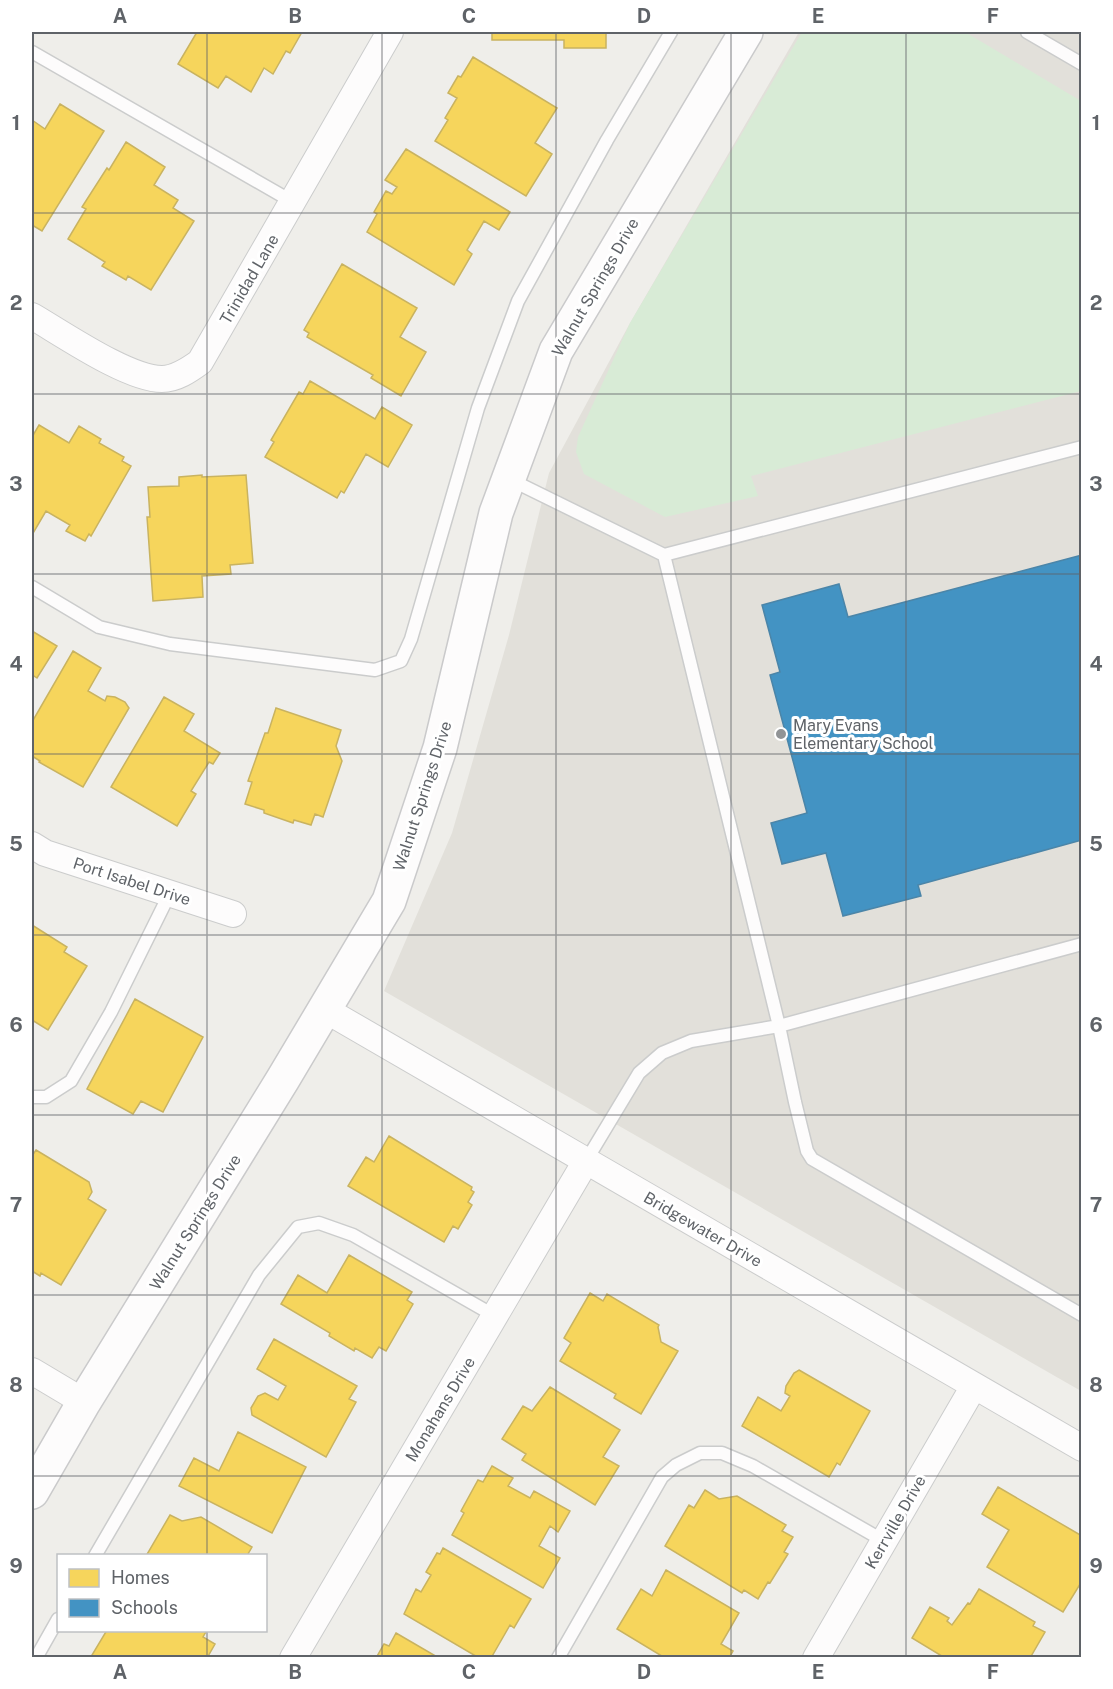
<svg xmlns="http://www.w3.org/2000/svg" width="1113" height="1689" viewBox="0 0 1113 1689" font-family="'Public Sans',sans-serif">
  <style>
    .education { fill: #e2e0da }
    .green { fill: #d8ebd6 }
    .homes { fill: #f6d55c; stroke: #c9b360; stroke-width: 1.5 }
    .schools { fill: #4393c3; stroke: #4b85a8; stroke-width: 1.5 }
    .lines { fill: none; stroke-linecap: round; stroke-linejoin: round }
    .lane-casing { stroke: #cbcccc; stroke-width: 15 }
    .street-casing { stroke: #cbcccc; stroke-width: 28 }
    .secondary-casing { stroke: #cacacb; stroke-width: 36 }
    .lane { stroke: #fdfcfc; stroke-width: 12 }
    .street { stroke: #fdfcfc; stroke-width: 26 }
    .secondary { stroke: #fdfcfc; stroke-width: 33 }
    .grid { fill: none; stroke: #5f6368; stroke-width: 1.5; stroke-opacity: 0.55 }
    .poi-dot { fill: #919496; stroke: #fff; stroke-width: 2 }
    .labels { text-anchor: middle; stroke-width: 6; stroke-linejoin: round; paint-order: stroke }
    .street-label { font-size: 16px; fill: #5f6368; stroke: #fff }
    .poi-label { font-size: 16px; fill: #5f6368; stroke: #fff; text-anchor: start }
    .neatline { fill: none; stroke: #5f6368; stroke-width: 2 }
    .grid-label { font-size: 20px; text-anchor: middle; font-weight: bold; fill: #5f6368 }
  </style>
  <rect width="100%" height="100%" fill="#efeeea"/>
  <path class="education" d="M799,32H1081V1391L384,991L452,833L509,635L549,473L630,323Z"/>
  <path class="green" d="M802,32H965L1081,101V391L751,476L758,496L665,517L584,474L576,452L578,437L630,323Z"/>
  <path class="homes" d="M197,32H302L290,53L286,51L273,74L264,68L251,92L226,76L218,88L178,64Z
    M492,32H606V48H564V40H492Z
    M473,57L557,108L535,143L552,154L526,196L435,141L448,120L445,118L457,98L448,93L458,76L461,77Z
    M60,104L104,131L42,231L32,225V208L33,205L32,204V116L33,117L32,120L45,129Z
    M126,142L165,167L154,185L178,200L173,208L194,221L151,290L128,276L126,280L102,266L105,262L68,239L86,209L82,207L107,168L109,170Z
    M406,149L510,212L499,230L484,221L467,250L472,254L454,285L367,232L377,214L374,212L386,191L392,194L397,187L385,180Z
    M342,264L417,308L400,337L426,352L401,396L371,378L373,375L307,337L309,333L304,330Z
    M310,381L375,419L382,407L412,425L388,467L366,454L344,493L341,491L337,498L265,457L274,442L271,440L299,392L303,394Z
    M39,425L69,443L79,426L101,439L99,443L124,457L122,461L131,466L91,536L89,534L85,541L66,531L70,525L46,511L32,535V437Z
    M202,475V477L246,475L253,563L230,565L231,574L202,576L203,597L153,601L147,517H150L148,487L179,486V477Z
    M32,631L57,646L37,678L34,676L32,680Z
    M73,651L101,668L88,691L105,701L107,696L115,697L125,702L129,708L83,787L39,762L40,761L32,756V722Z
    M164,697L194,714L184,731L220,753L213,764L209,762L191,791L196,794L177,826L111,787Z
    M276,708L341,730L336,746L342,761L323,817L315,814L311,825L294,820L293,823L264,813V810L245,804L252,782L248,781L265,733H268Z
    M32,925L67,947L64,952L87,966L48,1030L32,1020Z
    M135,999L203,1037L163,1112L141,1101L133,1114L87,1089Z
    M389,1136L472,1187L471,1190L474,1192L468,1202L472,1205L458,1229L453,1226L444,1242L348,1186L366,1157L374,1162Z
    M36,1150L89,1182L92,1192L88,1199L106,1210L61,1285L41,1273L40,1276L32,1271V1156Z
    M349,1255L412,1292L407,1300L413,1304L386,1351L379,1347L372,1358L355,1348L354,1351L329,1336L330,1333L281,1304L298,1275L327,1293Z
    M590,1293L603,1301L607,1294L659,1325L658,1327L661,1342L678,1351L641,1414L614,1398L616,1394L560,1361L571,1343L564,1338Z
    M274,1339L357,1386L349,1399L356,1402L326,1457L252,1415L251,1408L258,1396L265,1393L278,1400L286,1386L257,1369Z
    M799,1370L870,1411L840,1465L837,1463L829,1477L742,1426L758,1397L781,1411L790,1396L785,1393L786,1386L794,1373Z
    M550,1387L620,1430L603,1457L619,1466L595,1505L522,1460L526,1454L502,1439L523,1406L532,1411Z
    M238,1432L306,1467L272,1533L179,1486L194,1458L219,1471Z
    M492,1466L513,1478L508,1486L530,1498L534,1491L570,1511L558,1532L550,1526L539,1546L560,1558L543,1588L452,1535L464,1513L461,1511L478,1480L483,1482Z
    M998,1487L1082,1536V1581L1063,1612L987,1567L1009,1530L982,1514Z
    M705,1490L719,1499L737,1496L786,1525L782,1531L793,1537L784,1552L788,1554L770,1583L768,1582L758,1599L744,1590L742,1593L665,1546L689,1505L694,1508Z
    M170,1515L182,1521L201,1517L252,1547L248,1554L251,1556H146Z
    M443,1548L531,1599L514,1628L510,1625L491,1658H479L404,1614L416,1589L421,1592L431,1575L426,1572L437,1553L440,1554Z
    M666,1570L739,1613L721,1644L733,1651L729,1658H665L617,1629L641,1589L652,1596Z
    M979,1589L1035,1622L1033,1626L1045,1632L1030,1658H945L912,1638L930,1607L949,1618L947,1621L952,1625L968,1603L970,1604Z
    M107,1630H207L203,1637L215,1644L207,1658H96L92,1655Z
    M396,1633L439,1658H376L384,1644L389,1646Z"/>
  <path class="schools" d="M1082,555V840L918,885L921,896L843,916L826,853L782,864L771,823L807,813L770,675L780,672L762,605L839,584L848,617Z"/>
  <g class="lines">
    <defs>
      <path id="lane" d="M1027,32L1082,64
        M32,52L293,202
        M1082,447L664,555L779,1026L795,1102L807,1151L812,1159L1082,1315
        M509,479L664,555
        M32,587L99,627L170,644L375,670L401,661L411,639L478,408L518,301L607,140L671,32
        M32,1097H46L71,1081L111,1012L170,893
        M586,1161L639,1073L662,1053L691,1041L779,1026L1082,944
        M95,1556L259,1275L298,1227L319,1223L353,1235L495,1316
        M36,1658L58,1619
        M558,1658L662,1477L676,1465L700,1453H722L753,1466L884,1541"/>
      <path id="street" d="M32,316C63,334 128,379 162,379C176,379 189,370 200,362L390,32
        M32,845L45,853L233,914
        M324,1009L1082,1448
        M32,1371L84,1402
        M293,1658L586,1161
        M816,1658L974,1386"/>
      <path id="secondary" d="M32,1492L84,1402L283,1079L389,901L440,748L496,513L556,351L746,32"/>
    </defs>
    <use href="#lane" class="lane-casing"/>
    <use href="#street" class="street-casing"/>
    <use href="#secondary" class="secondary-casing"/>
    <use href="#lane" class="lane"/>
    <use href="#street" class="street"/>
    <use href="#secondary" class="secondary"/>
  </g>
  <path class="grid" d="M207,32V1556M382,32V1658M556,32V1658M731,32V1658M906,32V1658M32,213H1082M32,394H1082M32,574H1082M32,754H1082M32,935H1082M32,1115H1082M32,1295H1082M32,1476H1082M207,1630V1658"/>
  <circle class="poi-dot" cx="781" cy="734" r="6"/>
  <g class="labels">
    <g class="street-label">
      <text transform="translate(249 279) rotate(-60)" y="6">Trinidad Lane</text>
      <text transform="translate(595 287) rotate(-60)" y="6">Walnut Springs Drive</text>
      <text transform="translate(422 796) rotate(-72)" y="6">Walnut Springs Drive</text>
      <text transform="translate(132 881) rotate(18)" y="6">Port Isabel Drive</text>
      <text transform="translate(195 1222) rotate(-58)" y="6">Walnut Springs Drive</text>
      <text transform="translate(703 1229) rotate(30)" y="6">Bridgewater Drive</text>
      <text transform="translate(440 1409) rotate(-59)" y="6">Monahans Drive</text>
      <text transform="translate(895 1522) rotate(-60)" y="6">Kerrville Drive</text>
    </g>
    <g class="poi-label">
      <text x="793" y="731">Mary Evans<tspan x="793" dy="18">Elementary School</tspan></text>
    </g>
  </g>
  <rect width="1113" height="1689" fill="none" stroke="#ffffff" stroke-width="66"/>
  <rect x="57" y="1554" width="210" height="78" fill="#ffffff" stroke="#bfc1c3" stroke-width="1.5"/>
  <rect x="69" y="1569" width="30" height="18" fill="#f6d55c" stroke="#bfc1c3" stroke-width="1.5"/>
  <text x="111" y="1584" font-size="18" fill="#5f6368">Homes</text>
  <rect x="69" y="1599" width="30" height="18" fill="#4393c3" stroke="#bfc1c3" stroke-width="1.5"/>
  <text x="111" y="1614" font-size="18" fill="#5f6368">Schools</text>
  <rect x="33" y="33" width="1047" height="1623" class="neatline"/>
  <g class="grid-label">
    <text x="120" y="23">A</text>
    <text x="295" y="23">B</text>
    <text x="469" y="23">C</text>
    <text x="644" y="23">D</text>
    <text x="818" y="23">E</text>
    <text x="993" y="23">F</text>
    <text x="16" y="130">1</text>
    <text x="1096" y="130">1</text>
    <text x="16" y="310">2</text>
    <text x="1096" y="310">2</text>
    <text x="16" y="491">3</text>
    <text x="1096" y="491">3</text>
    <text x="16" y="671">4</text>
    <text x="1096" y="671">4</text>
    <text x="16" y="851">5</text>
    <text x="1096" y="851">5</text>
    <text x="16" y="1032">6</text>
    <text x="1096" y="1032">6</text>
    <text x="16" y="1212">7</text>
    <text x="1096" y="1212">7</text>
    <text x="16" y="1392">8</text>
    <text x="1096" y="1392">8</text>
    <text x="16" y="1573">9</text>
    <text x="1096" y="1573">9</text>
    <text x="120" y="1679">A</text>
    <text x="295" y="1679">B</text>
    <text x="469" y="1679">C</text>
    <text x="644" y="1679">D</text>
    <text x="818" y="1679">E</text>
    <text x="993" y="1679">F</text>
  </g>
</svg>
